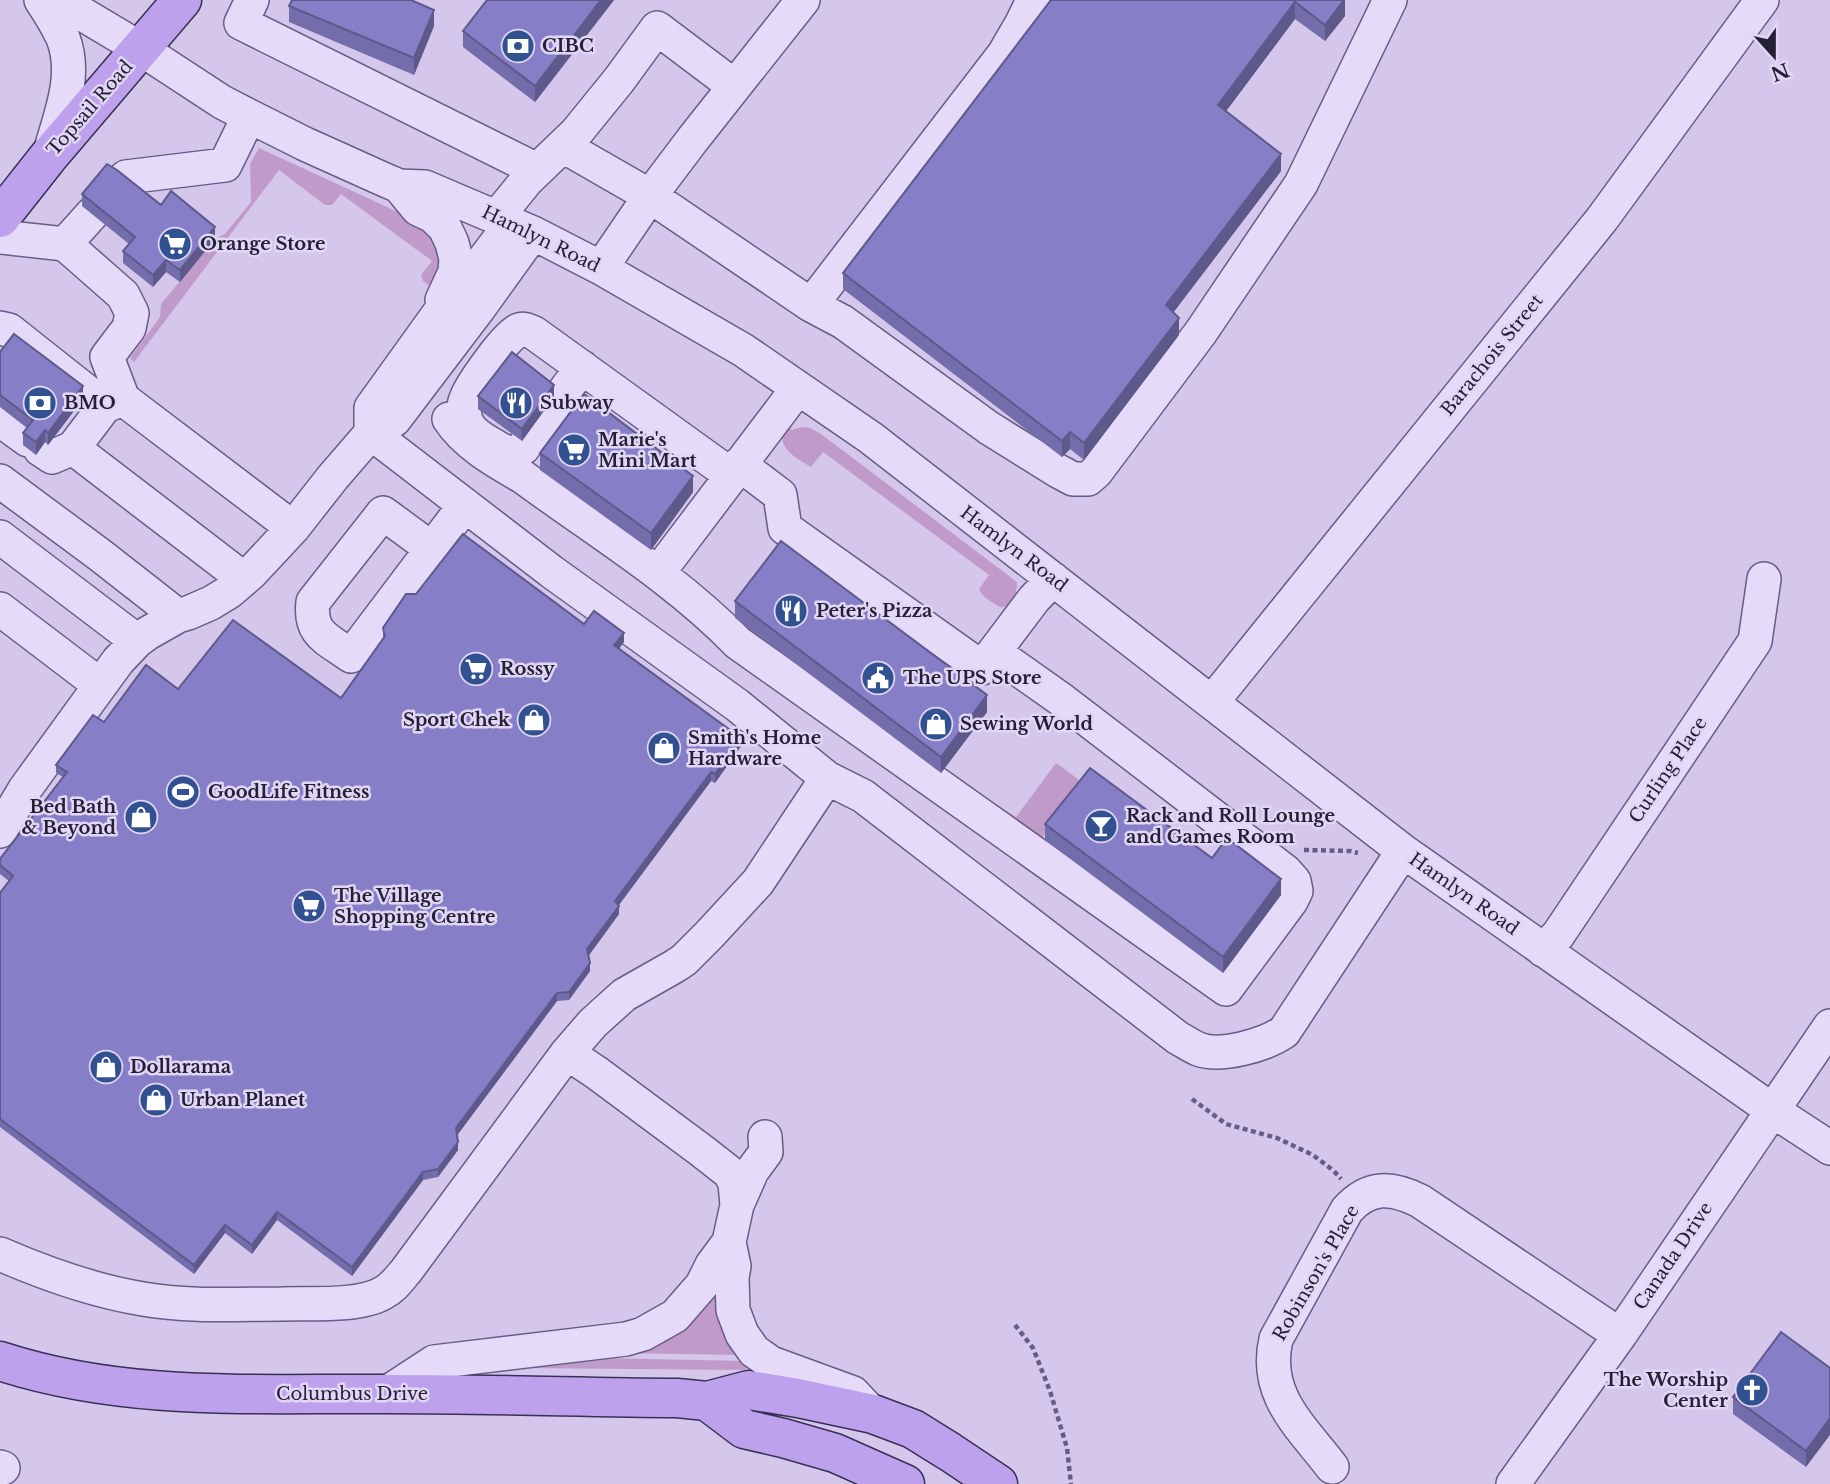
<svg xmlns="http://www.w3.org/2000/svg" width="1830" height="1484" viewBox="0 0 1830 1484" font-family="'Libre Baskerville',serif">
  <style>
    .green { fill: #c09bc9 }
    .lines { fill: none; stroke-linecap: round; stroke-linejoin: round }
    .minor-casing { stroke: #665d86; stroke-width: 36 }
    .major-casing { stroke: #363154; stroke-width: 41 }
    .path { stroke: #665d86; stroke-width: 4.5; stroke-dasharray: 5 3.5; stroke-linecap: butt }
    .minor { stroke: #e5daf7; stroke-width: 33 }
    .major { stroke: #bda1ec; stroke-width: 38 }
    .wall { fill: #736dab }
    .shaded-wall { fill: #5e598b }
    .building { fill: #867fc7; stroke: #5e598b; stroke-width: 2 }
    .labels { text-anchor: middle; stroke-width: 5; stroke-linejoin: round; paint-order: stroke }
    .poi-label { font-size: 18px; font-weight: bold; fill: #242037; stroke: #e1d6f4; text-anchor: start }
    .street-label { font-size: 18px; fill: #242037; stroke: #e1d6f4 }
  </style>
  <rect width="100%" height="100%" fill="#d5c7ec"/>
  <path class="green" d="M259,148L424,224L443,260L434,289L423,281L421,275L432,261L341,194L332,205H325L279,170L134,362L130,358L160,317L161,304L215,239L225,234L251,202L250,164Z
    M788,426L792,430C806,425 808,426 821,434L1017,582C1018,591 1012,610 1000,607C999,607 992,602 990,601C984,597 982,595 979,589L989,575L823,452L811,467C795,458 772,445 788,426Z
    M1056,763L1078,779L1081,789L1042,838L997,810L999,806L1016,817Z
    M716,1287L742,1355L619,1353Z
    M601,1358L747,1361L749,1366L745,1370H743L519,1368Z"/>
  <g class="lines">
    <defs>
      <path id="minor" d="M41,0C49,12 57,25 63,38C78,77 59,118 49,156
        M59,0L141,49L222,102L249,116L305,144L385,180L399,186L425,187L533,233L601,268L743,350L871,438L1403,851L1772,1110L1830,1148
        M252,0L241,23L537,170
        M563,146L650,196L811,305L1004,54L1022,23L1033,0
        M119,184L126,177L225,165L249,116
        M399,186L418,209L433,216L445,228L452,243L456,259L455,272L442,300
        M497,217L527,180L576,133L619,80L657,28L734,86
        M0,237L65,244L123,295L132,313L129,328L107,357L123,399
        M65,244L92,214
        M601,268L650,196L693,139L803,0
        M811,305L843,322L989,428L1058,471L1073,479H1088L1096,472L1201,332L1301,184L1390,0
        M0,328L9,330L105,406
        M582,367L523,448C512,456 504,452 493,445C483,439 470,433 466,420C464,413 463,405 466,399C470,386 508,333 519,330C524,328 529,331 534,333L731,475
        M449,419C466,445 497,462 523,477C595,530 675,578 738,643L1226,989L1291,901L1296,891L1294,881L1285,871L1062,700L994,652
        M0,420L28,440
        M371,433L552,572L737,705L827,778L863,796L1178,1038C1184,1041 1191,1046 1198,1049C1220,1058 1265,1045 1284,1032L1403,851
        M371,433V408L440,312L452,302L510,225
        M40,449L52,457L73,448
        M739,464L780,495L785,528L982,668L1034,599L1053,579
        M0,481L100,555L178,616
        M0,537L137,641
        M432,549L383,513L313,602C309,635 328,639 351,656L465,505
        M658,573L798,388
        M244,579L73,448L105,406L123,399L293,528
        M0,609L100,685
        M1212,702L1602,219L1762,0
        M0,831L25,789L118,661L137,641L148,633L178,616L188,613L211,603L229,592L251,573L293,528L333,477L371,433L394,420L479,308L533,233
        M1543,950L1558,935L1755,641L1764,579
        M737,1205L752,1171L766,1152L765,1137
        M729,1242L734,1266L732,1278L733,1310L742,1334L754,1351L771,1363L853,1393L869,1410
        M0,1254C46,1274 94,1291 143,1299C189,1307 236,1304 282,1304C310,1303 359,1307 383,1293C393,1288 399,1279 406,1271L567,1053
        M385,1394L434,1362L626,1339L643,1334L675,1316L702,1285L712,1265L729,1242L737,1205L735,1183L730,1173L702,1151L597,1073L567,1053L593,1023L624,995L675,966L684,960L709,935L758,882L827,778
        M0,1467L3,1468
        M1332,1467C1301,1426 1263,1395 1276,1339L1347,1210C1369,1185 1392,1187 1420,1201L1620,1335
        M1513,1484L1620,1335L1830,1026"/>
      <path id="major" d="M0,218L49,156L182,0
        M0,1361C126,1402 255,1393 385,1394C482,1394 580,1397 677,1398L707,1401L749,1390L798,1398L873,1414L913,1429L950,1452L998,1484
        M707,1401L744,1429L783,1438L835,1453L905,1484"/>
    </defs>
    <use href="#minor" class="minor-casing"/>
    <use href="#major" class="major-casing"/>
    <path class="path" d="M1304,850L1350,851L1358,853
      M1192,1099L1226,1124L1277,1138L1313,1155L1334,1171L1341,1179
      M1015,1325L1033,1348L1050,1391L1067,1448L1071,1484"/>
    <use href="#minor" class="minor"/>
    <use href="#major" class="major"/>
  </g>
  <path class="wall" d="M614,0L535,102L463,47V31Z
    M1051,0H1345V16L1325,41L1295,19L1226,111L1281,171L1173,313L1179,335L1084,460L1070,449L1062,457L843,289V273Z
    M289,6L434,26L414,75L289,22Z
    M82,194L161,205L215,239L180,282L166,272L153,287L123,263V251L129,244L82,206Z
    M0,352L83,399L48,445L45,442L36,455L23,445V433L27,428L0,407Z
    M478,396L554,397L522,441L478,409Z
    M540,453L693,492L651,550L540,470Z
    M735,601L987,712L941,773L735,618Z
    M584,624L624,642L619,649L741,746L715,783L711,781L619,905V914L588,956L590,971L569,1000L557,1001L457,1135L458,1150L438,1177L423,1180L352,1276L277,1220L252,1254L225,1233L194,1274L0,1127V893L9,881L0,874V859L63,777L56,773V765L104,722L178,689L341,698L383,638V628Z
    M1045,824L1212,858L1281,895L1223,973L1045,840Z
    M1830,1368L1806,1467L1733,1414V1397Z"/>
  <path class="shaded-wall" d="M601,0H614L535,102V86Z
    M1345,0V16L1325,41V25Z
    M1295,2V19L1218,122V105Z
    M434,10V26L414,75V58Z
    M1281,154V171L1166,322V305Z
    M215,227V239L180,282V270Z
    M166,260V272L153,287V275Z
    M1179,318V335L1084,460V443Z
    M554,385V397L522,441V429Z
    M83,386V399L48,445V433Z
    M45,430V442L36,455V442Z
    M1070,432V449L1062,457V441Z
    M693,476V492L651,550V533Z
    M624,633V642L614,654V645Z
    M987,695V712L941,773V757Z
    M741,738V746L715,783V774Z
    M711,772V781L615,910V901Z
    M1281,879V895L1223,973V957Z
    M619,906V914L587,958V949Z
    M590,963V971L569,1000V992Z
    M557,993V1001L456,1137V1128Z
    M458,1142V1150L438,1177V1169Z
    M423,1172V1180L352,1276V1267Z
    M277,1212V1220L252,1254V1245Z
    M225,1225V1233L194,1274V1265Z
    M1830,1418V1435L1806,1467V1451Z"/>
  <path class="building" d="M292,0H411L434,10L414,58L289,6Z
    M487,0H601L535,86L463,31Z
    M1051,0H1344L1325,25L1295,2L1218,105L1281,154L1166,305L1179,318L1084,443L1070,432L1062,441L843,273Z
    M107,164L117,170L161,205L171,191L215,227L180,270L166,260L153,275L123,251L135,237L82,194Z
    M14,334L83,386L48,433L45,430L36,442L23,433L33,420L0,395V352Z
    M512,352L554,385L522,429L478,396Z
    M584,394L693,476L651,533L540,453Z
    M463,534L584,624L594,611L624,633L614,645L741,738L715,774L711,772L615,901L619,906L587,949L590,963L569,992L557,993L456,1128L458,1142L438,1169L423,1172L352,1267L277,1212L252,1245L225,1225L194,1265L0,1119V893L13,876L0,865V859L67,772L56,765L93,715L104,722L146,665L178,689L233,620L341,698L385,636L383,628L406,594H416Z
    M781,541L987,695L941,757L735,601Z
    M1090,768L1212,858L1227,838L1281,879L1223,957L1045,824Z
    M1781,1332L1830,1368V1418L1806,1451L1733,1397Z"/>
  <defs>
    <symbol id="bank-disc" viewBox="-11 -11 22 22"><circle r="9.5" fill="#315191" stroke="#e1d6f4"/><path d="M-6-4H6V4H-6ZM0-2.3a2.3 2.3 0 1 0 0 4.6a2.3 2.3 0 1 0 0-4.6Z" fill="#fff"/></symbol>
    <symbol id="supermarket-disc" viewBox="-11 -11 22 22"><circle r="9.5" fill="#315191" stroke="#e1d6f4"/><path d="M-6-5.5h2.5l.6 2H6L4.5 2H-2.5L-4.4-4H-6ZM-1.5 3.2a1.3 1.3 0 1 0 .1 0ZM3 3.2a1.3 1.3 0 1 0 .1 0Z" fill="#fff"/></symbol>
    <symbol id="restaurant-disc" viewBox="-11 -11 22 22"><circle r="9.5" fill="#315191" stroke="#e1d6f4"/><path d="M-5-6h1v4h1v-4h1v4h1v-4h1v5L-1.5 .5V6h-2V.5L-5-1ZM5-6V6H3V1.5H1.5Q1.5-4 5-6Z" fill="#fff"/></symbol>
    <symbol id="civic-disc" viewBox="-11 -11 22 22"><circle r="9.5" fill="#315191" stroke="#e1d6f4"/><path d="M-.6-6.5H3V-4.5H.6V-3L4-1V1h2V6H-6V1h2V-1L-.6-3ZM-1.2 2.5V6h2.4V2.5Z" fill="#fff"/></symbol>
    <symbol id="shop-disc" viewBox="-11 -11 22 22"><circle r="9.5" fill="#315191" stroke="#e1d6f4"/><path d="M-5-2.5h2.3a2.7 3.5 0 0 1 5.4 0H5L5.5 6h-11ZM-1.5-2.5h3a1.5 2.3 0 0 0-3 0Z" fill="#fff"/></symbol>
    <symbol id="stadium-disc" viewBox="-11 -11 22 22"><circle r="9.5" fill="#315191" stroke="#e1d6f4"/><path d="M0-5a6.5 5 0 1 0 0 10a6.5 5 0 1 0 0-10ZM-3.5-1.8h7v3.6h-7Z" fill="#fff"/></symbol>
    <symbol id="bar-disc" viewBox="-11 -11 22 22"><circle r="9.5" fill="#315191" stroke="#e1d6f4"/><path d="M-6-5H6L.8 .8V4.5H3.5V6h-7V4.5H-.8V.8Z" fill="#fff"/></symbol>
    <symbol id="church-disc" viewBox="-11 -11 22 22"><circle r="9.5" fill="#315191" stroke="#e1d6f4"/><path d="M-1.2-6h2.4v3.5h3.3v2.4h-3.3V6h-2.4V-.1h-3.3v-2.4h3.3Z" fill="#fff"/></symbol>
  </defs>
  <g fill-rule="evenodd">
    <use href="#bank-disc" x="499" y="27" width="38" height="38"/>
    <use href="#supermarket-disc" x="156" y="225" width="38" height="38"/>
    <use href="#bank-disc" x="21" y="384" width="38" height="38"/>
    <use href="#restaurant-disc" x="497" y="384" width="38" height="38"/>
    <use href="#supermarket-disc" x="555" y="431" width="38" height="38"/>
    <use href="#restaurant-disc" x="772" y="592" width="38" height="38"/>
    <use href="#supermarket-disc" x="457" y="650" width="38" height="38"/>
    <use href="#civic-disc" x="859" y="659" width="38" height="38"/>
    <use href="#shop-disc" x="515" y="701" width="38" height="38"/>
    <use href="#shop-disc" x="917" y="705" width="38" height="38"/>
    <use href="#shop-disc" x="645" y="729" width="38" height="38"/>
    <use href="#stadium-disc" x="164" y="773" width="38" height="38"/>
    <use href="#shop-disc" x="122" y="798" width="38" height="38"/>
    <use href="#bar-disc" x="1082" y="807" width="38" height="38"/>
    <use href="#supermarket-disc" x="290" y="887" width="38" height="38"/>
    <use href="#shop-disc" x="87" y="1048" width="38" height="38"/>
    <use href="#shop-disc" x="137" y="1081" width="38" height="38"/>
    <use href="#church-disc" x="1733" y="1371" width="38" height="38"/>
  </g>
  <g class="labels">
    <g class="poi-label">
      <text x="542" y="52">CIBC</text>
      <text x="200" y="250">Orange Store</text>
      <text x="64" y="409">BMO</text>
      <text x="540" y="409">Subway</text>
      <text x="598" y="446">Marie's<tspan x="598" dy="21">Mini Mart</tspan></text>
      <text x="816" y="617">Peter's Pizza</text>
      <text x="500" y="675">Rossy</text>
      <text x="903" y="684">The UPS Store</text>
      <text x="510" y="726" text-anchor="end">Sport Chek</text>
      <text x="960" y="730">Sewing World</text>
      <text x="688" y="744">Smith's Home<tspan x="688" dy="21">Hardware</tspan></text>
      <text x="208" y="798">GoodLife Fitness</text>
      <text x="116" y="813" text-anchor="end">Bed Bath<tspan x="116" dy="21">&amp; Beyond</tspan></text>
      <text x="1126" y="822">Rack and Roll Lounge<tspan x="1126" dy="21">and Games Room</tspan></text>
      <text x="334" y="902">The Village<tspan x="334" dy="21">Shopping Centre</tspan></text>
      <text x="130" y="1073">Dollarama</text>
      <text x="180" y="1106">Urban Planet</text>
      <text x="1728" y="1386" text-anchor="end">The Worship<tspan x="1728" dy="21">Center</tspan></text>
    </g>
    <g class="street-label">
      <text transform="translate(90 108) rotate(-49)" y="6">Topsail Road</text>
      <text transform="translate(541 239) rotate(26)" y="6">Hamlyn Road</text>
      <text transform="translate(1492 355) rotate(-51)" y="6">Barachois Street</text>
      <text transform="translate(1014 549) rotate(37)" y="6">Hamlyn Road</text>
      <text transform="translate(1668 770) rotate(-56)" y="6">Curling Place</text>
      <text transform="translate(1464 894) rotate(35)" y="6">Hamlyn Road</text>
      <text transform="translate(1673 1256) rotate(-56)" y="6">Canada Drive</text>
      <text transform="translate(1316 1273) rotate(-60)" y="6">Robinson's Place</text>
      <text x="352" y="1400">Columbus Drive</text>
    </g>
  </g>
  <g transform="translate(1774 56) rotate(159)" stroke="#e1d6f4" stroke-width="5" paint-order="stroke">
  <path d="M0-5L12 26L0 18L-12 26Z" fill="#242037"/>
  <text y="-10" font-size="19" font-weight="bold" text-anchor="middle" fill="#242037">N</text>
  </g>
</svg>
